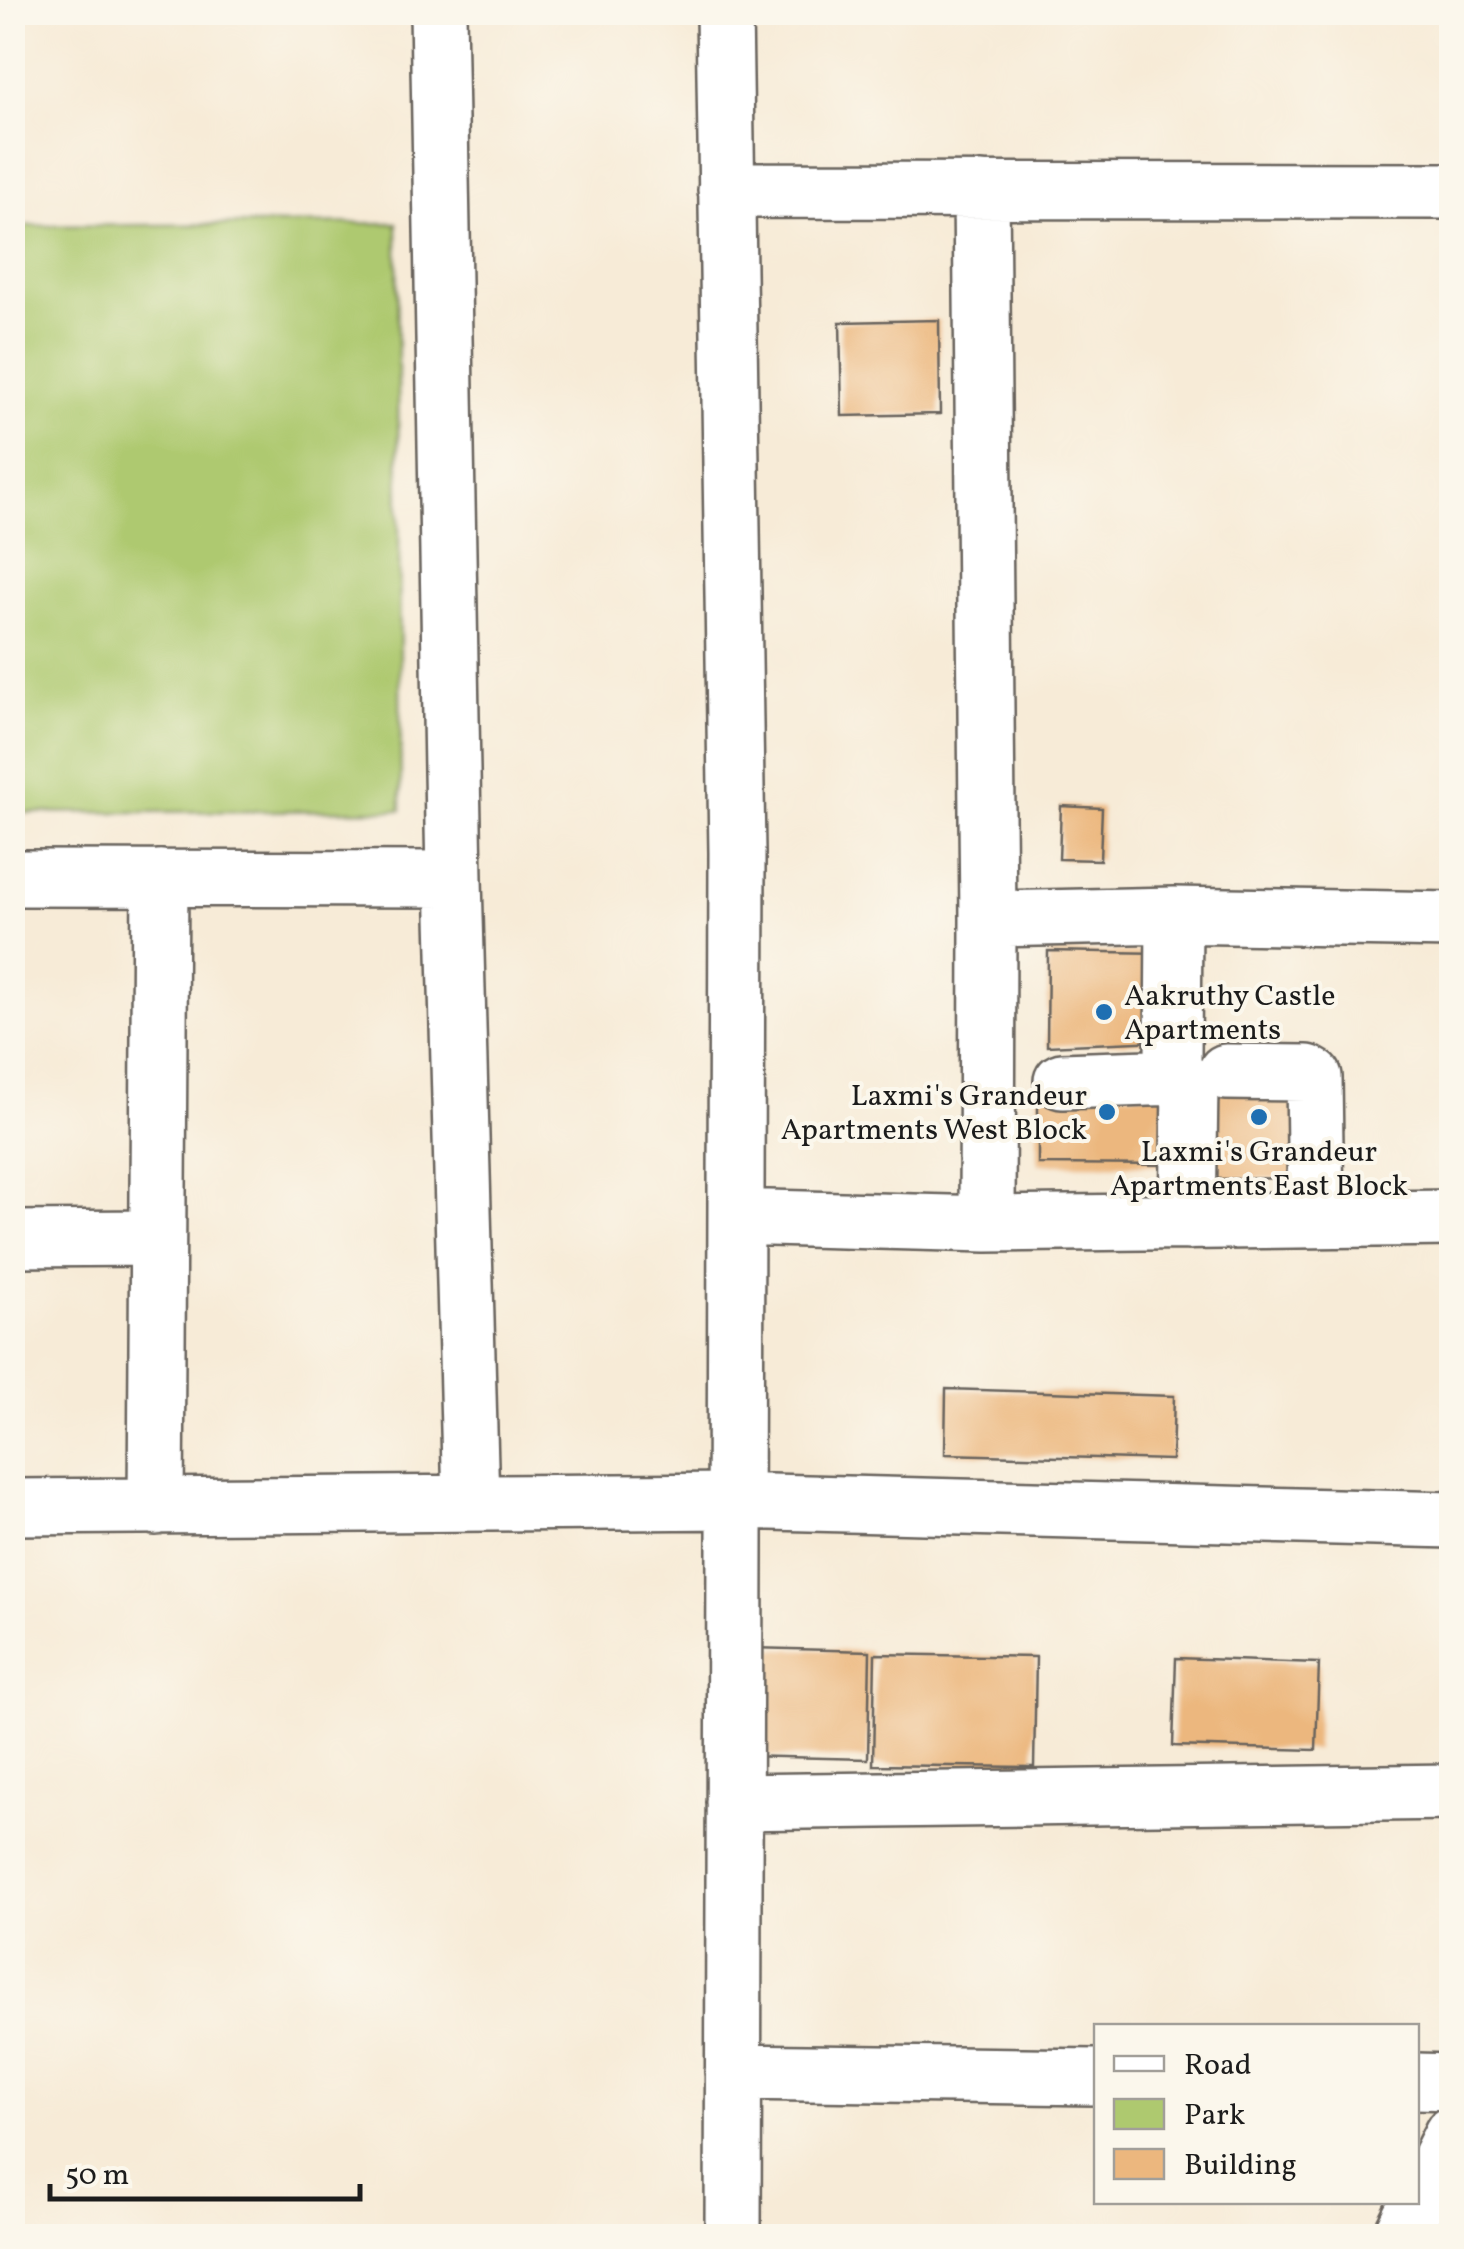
<svg xmlns="http://www.w3.org/2000/svg" width="1464" height="2249" viewBox="0 0 1464 2249" font-family="Vollkorn,serif">
  <style>
    .green { fill: #aec96f; stroke: #657246; stroke-width: 2.5 }
    .building { fill: #ecb77e }
    .lines { fill: none; stroke-linecap: round; stroke-linejoin: round }
    .minor-casing { stroke: #69645d; stroke-width: 60 }
    .minor { stroke: #fff; stroke-width: 55 }
    .poi-dot { fill: #1f6fb2; stroke: #fbf7ec; stroke-width: 4 }
    .labels { text-anchor: middle; stroke-width: 8; stroke-linejoin: round; paint-order: stroke }
    .poi-label { font-size: 30px; fill: #1c1c1c; stroke: #fbf7ec; text-anchor: start }
  </style>
  <rect width="100%" height="100%" fill="#fbf7ec"/>
  <filter id="ink" filterUnits="userSpaceOnUse"><feTurbulence type="fractalNoise" baseFrequency=".01" numOctaves="2"/><feDisplacementMap in="SourceGraphic" scale="20" xChannelSelector="R" yChannelSelector="G"/><feConvolveMatrix kernelMatrix="1 2 1 2 8 2 1 2 1" color-interpolation-filters="sRGB"/></filter>
  <filter id="wash" filterUnits="userSpaceOnUse"><feTurbulence type="fractalNoise" baseFrequency=".0048" numOctaves="4" result="noise"/><feDisplacementMap in="SourceGraphic" scale="40" xChannelSelector="R" yChannelSelector="G"/><feGaussianBlur stdDeviation="2.25" result="paint"/><feColorMatrix in="noise" values="0 0 0 0 0 0 0 0 0 0 0 0 0 0 0 0 0 1.4 0 .05"/><feComposite in="paint" operator="in"/></filter>
  <g filter="url(#wash)">
    <rect width="100%" height="100%" fill="#f7ebd7"/>
    <path class="green" d="M397,223L401,810L13,813V226Z"/>
    <g id="blocks">
      <path class="building" d="M939,320L940,414L842,416L840,322Z
        M1061,806L1102,808L1100,860L1059,859Z
        M1048,951L1162,953L1160,1041L1047,1046Z
        M1306,1090L1307,1178L1212,1179L1211,1091Z
        M1038,1093L1177,1094L1176,1165L1038,1164Z
        M946,1389L1174,1396L1172,1460L945,1454Z
        M747,1648L870,1651L868,1759L745,1756Z
        M875,1654L1036,1657L1034,1767L873,1765Z
        M1176,1658L1319,1663L1316,1750L1173,1746Z"/>
    </g>
  </g>
  <g filter="url(#ink)">
    <use href="#blocks" fill-opacity="0" stroke="#69645d" stroke-width="2.5"/>
    <g class="lines">
      <defs>
        <path id="minor" d="M438,12L454,879L471,1503
          M724,12L737,853L733,2236
          M726,190L1452,191
          M981,190L988,919L987,1224
          M12,878L454,879
          M988,919L1174,915L1452,920
          M1173,1060L1174,915
          M1226,1072L1307,1073L1314,1077L1316,1219
          M1062,1081L1178,1077L1190,1086L1188,1222
          M736,1217L987,1224L1452,1218
          M12,1239L155,1238
          M12,1507L735,1501L1452,1520
          M156,1507L160,878
          M734,1802L1452,1792
          M733,2072L1096,2077
          M1416,2081L1452,2082
          M1401,2236L1452,2134"/>
      </defs>
      <use href="#minor" class="minor-casing"/>
      <use href="#minor" class="minor"/>
    </g>
  </g>
  <g class="poi-dot">
    <circle cx="1104" cy="1012" r="10"/>
    <circle cx="1107" cy="1112" r="10"/>
    <circle cx="1259" cy="1117" r="10"/>
  </g>
  <g class="labels">
    <g class="poi-label">
      <text x="1124" y="1005">Aakruthy Castle<tspan x="1124" dy="34">Apartments</tspan></text>
      <text x="1087" y="1105" text-anchor="end">Laxmi's Grandeur<tspan x="1087" dy="34">Apartments West Block</tspan></text>
      <text x="1259" y="1161" text-anchor="middle">Laxmi's Grandeur<tspan x="1259" dy="34">Apartments East Block</tspan></text>
    </g>
  </g>
  <rect width="1464" height="2249" fill="none" stroke="#fbf7ec" stroke-width="50"/>
  <rect x="1094" y="2024" width="325" height="180" fill="#fbf7ec" stroke="#a29f99" stroke-width="2.5"/>
  <rect x="1114" y="2056" width="50" height="15" fill="#ffffff" stroke="#a29f99" stroke-width="2.5"/>
  <text x="1184" y="2074" font-size="30" fill="#1c1c1c">Road</text>
  <rect x="1114" y="2099" width="50" height="30" fill="#aec96f" stroke="#a29f99" stroke-width="2.5"/>
  <text x="1184" y="2124" font-size="30" fill="#1c1c1c">Park</text>
  <rect x="1114" y="2149" width="50" height="30" fill="#ecb77e" stroke="#a29f99" stroke-width="2.5"/>
  <text x="1184" y="2174" font-size="30" fill="#1c1c1c">Building</text>
  <path d="M50 2184v15h310v-15" fill="none" stroke="#1c1c1c" stroke-width="5"/>
  <text x="65" y="2184" font-size="30" fill="#1c1c1c" stroke="#fbf7ec" stroke-width="8" paint-order="stroke">50 m</text>
</svg>
